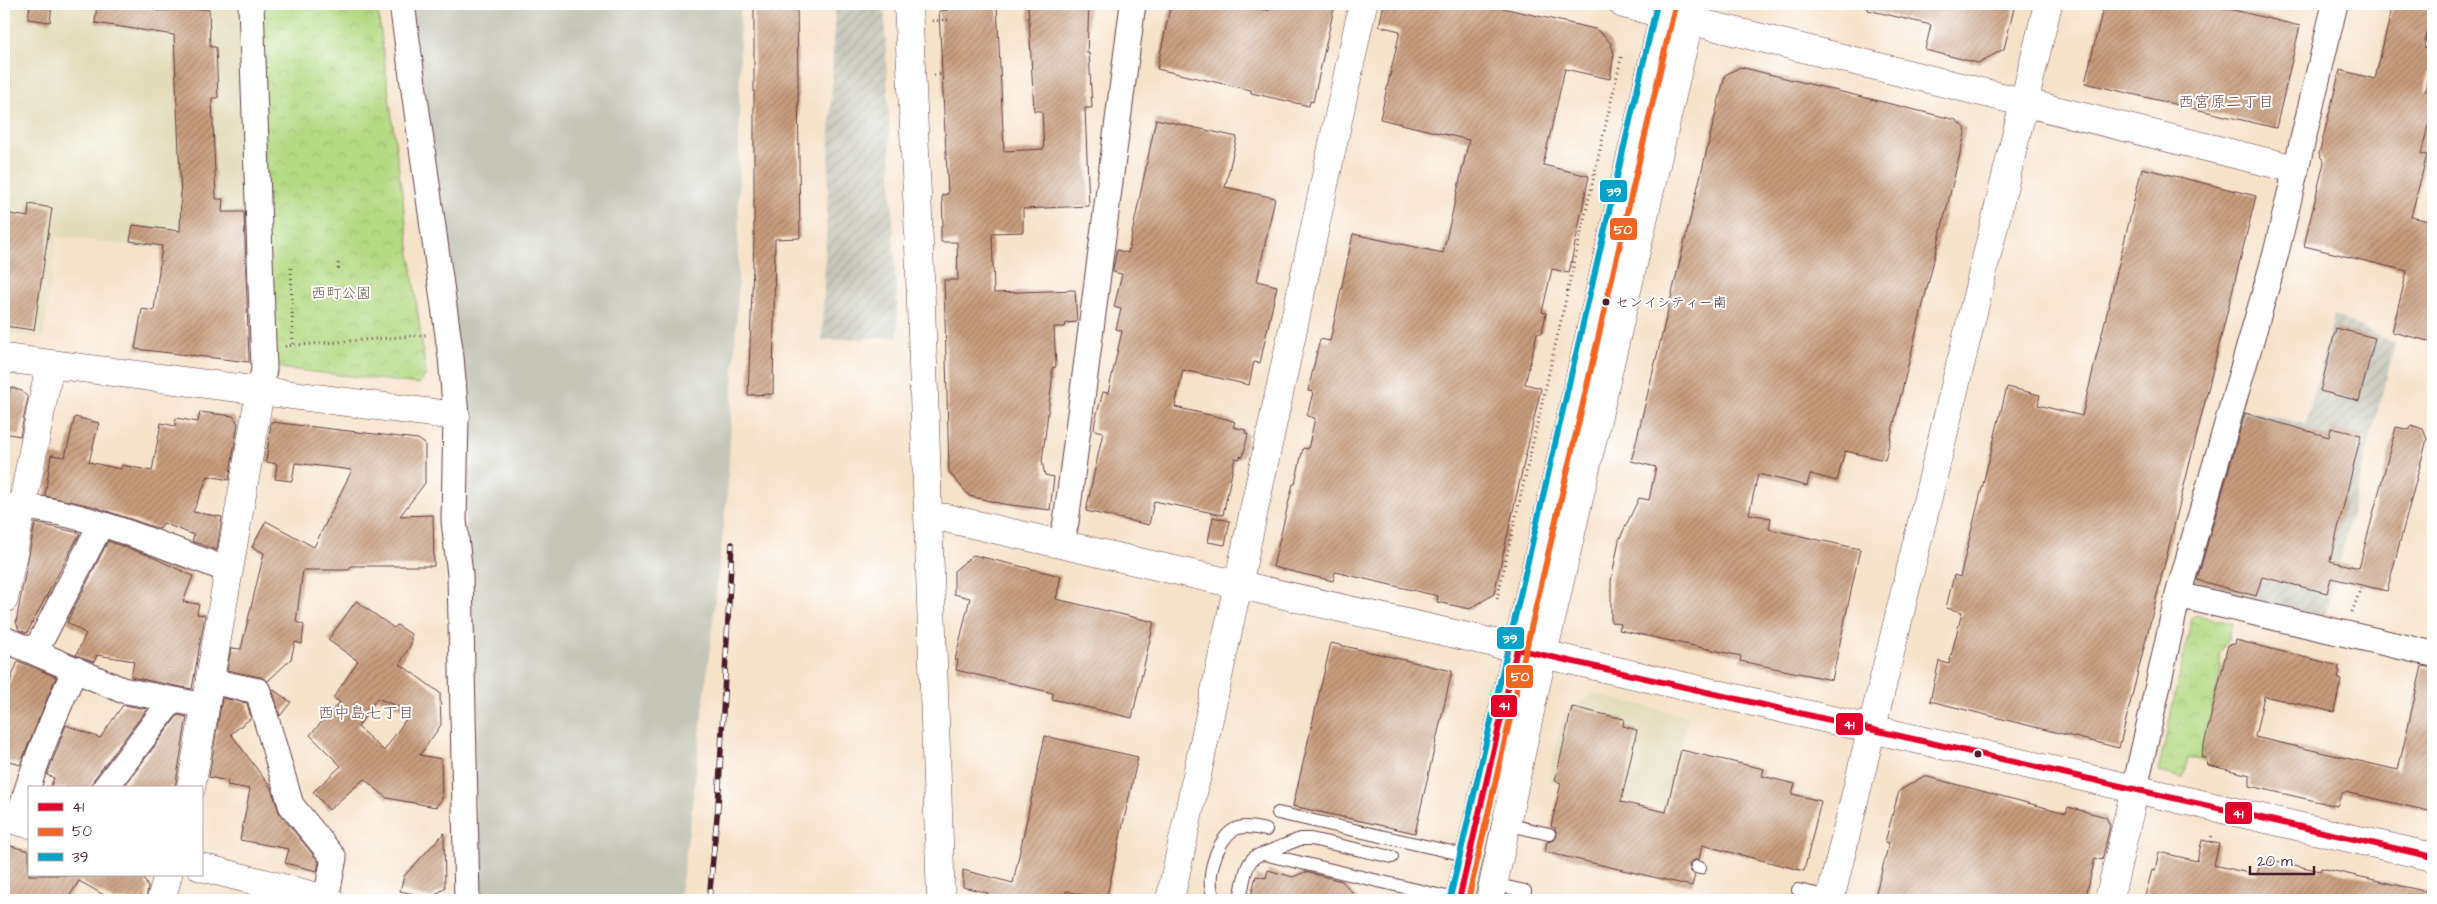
<svg xmlns="http://www.w3.org/2000/svg" width="2437" height="904" viewBox="0 0 2437 904" font-family="'Architects Daughter','Klee One',sans-serif">
  <style>
    .built { fill: #e2dcba }
    .industrial { fill: url(#industrial-furrows) }
    .railway { fill: #c5c5b8 }
    .grass { fill: url(#grass-tufts); stroke: #7e7c56 }
    .park { fill: url(#park-crowns); stroke: #7e7c56 }
    .building { fill: url(#building-hatch); fill-rule: evenodd }
    .lines { fill: none; stroke-linecap: round; stroke-linejoin: round }
    .service-casing { stroke: #643c43; stroke-width: 14 }
    .minor-casing { stroke: #643c43; stroke-width: 27 }
    .tertiary-casing { stroke: #643c43; stroke-width: 29 }
    .path { stroke: #643c43; stroke-width: 3; stroke-dasharray: 1 4; stroke-linecap: butt }
    .service { stroke: #fff; stroke-width: 12 }
    .minor { stroke: #fff; stroke-width: 25 }
    .tertiary { stroke: #fff; stroke-width: 28 }
    .rail-casing { stroke: #4a1f2b; stroke-width: 5.5 }
    .rail { stroke: #fff; stroke-width: 4; stroke-dasharray: 11; stroke-linecap: butt }
    .bus-1-casing { stroke: #fff; stroke-width: 10 }
    .bus-2-casing { stroke: #fff; stroke-width: 10 }
    .bus-3-casing { stroke: #fff; stroke-width: 10 }
    .bus-1 { stroke: #e4002b; stroke-width: 6 }
    .bus-2 { stroke: #f26522; stroke-width: 6 }
    .bus-3 { stroke: #04a2c6; stroke-width: 6 }
    .bus-dot { fill: #4a1f2b; stroke: #fff; stroke-width: 2 }
    .labels { text-anchor: middle; stroke-width: 4; stroke-linejoin: round; paint-order: stroke }
    .bus-label { font-size: 14px; fill: #4a1f2b; stroke: #fff; text-anchor: start }
    .park-label { font-size: 15px; fill: #6a5745; stroke: #fff }
    .neighbourhood-label { font-size: 16px; fill: #764b48; stroke: #fff }
    .line-badge { stroke: #fff; stroke-width: 2 }
    .badge-label { font-size: 14px; text-anchor: middle; font-weight: bold; fill: #fff }
  </style>
  <defs>
    <pattern id="industrial-furrows" width="10" height="10" patternUnits="userSpaceOnUse" patternTransform="scale(1.25)"><rect width="10" height="10" fill="#c5c5b8"/><path d="M-1 1l2-2M0 10L10 0M9 11l2-2" fill="none" stroke="#aba99e"/></pattern>
    <pattern id="grass-tufts" width="24" height="20" patternUnits="userSpaceOnUse" patternTransform="scale(1.25)"><rect width="24" height="20" fill="#b3d982"/><path d="M3 7l-1-3M5 7V3M7 7l1-3M15 17l-1-3M17 17v-4M19 17l1-3" fill="none" stroke="#9bba70"/></pattern>
    <pattern id="park-crowns" width="20" height="18" patternUnits="userSpaceOnUse" patternTransform="scale(1.25)"><rect width="20" height="18" fill="#b3d982"/><path d="M2 6a3 3 0 1 1 6 0M12 15a3 3 0 1 1 6 0" fill="none" stroke="#9bba70"/></pattern>
    <pattern id="building-hatch" width="6" height="6" patternUnits="userSpaceOnUse" patternTransform="scale(1.25)"><rect width="6" height="6" fill="#c79d7d"/><path d="M-1 1l2-2M0 6l6-6M5 7l2-2" fill="none" stroke="#a47f67"/></pattern>
  </defs>
  <rect width="100%" height="100%" fill="#fff"/>
  <filter id="ink" filterUnits="userSpaceOnUse"><feTurbulence type="fractalNoise" baseFrequency=".02" numOctaves="2"/><feDisplacementMap in="SourceGraphic" scale="10" xChannelSelector="R" yChannelSelector="G"/><feConvolveMatrix kernelMatrix="1 2 1 2 8 2 1 2 1" color-interpolation-filters="sRGB"/></filter>
  <filter id="wash" filterUnits="userSpaceOnUse"><feTurbulence type="fractalNoise" baseFrequency=".0096" numOctaves="4" result="noise"/><feDisplacementMap in="SourceGraphic" scale="20" xChannelSelector="R" yChannelSelector="G"/><feGaussianBlur stdDeviation="1.12" result="paint"/><feColorMatrix in="noise" values="0 0 0 0 0 0 0 0 0 0 0 0 0 0 0 0 0 1.4 0 .05"/><feComposite in="paint" operator="in"/></filter>
  <g filter="url(#wash)">
    <rect width="100%" height="100%" fill="#f6e2c9"/>
    <path class="built" d="M4,4H244L254,263L57,236L43,338L4,333Z
      M1594,694L1688,716L1666,808L1548,781L1564,713Z"/>
    <path class="industrial" d="M835,4H884L898,337L822,340Z
      M2334,315L2395,344L2324,620L2197,590L2192,583L2242,409L2306,424Z"/>
    <path class="railway" d="M407,4H740L738,294L727,495L690,824L679,900H479L462,416Z"/>
    <path class="grass" d="M1516,709L1521,710L1477,900H1472Z"/>
    <path class="park" d="M258,4H377L426,375L419,384L278,368L270,362Z
      M2197,615L2232,623L2228,640L2219,654L2221,669L2201,757L2205,759L2204,761L2188,757L2183,778L2158,772L2192,618Z"/>
    <g id="blocks">
      <path class="building" d="M30,4H52L50,22L28,19Z
        M97,4H158L157,11L209,9L210,47H216L218,98H212L216,199H223L222,212H244L249,362L135,349L142,309L154,311L162,246L130,241L133,225L180,231L181,199L174,35L95,23Z
        M754,4H797L800,238L775,239L773,394L748,395L754,240Z
        M947,4H997L1004,151L1044,149L1042,111H1034L1028,4H1089L1087,53H1089L1092,108H1085L1089,206L1023,209V232L992,233L994,293L1075,290L1077,322L1066,323L1065,327H1054L1056,367L1052,368V381L1042,461L1045,475L1054,477L1050,510L1003,504L969,496L949,472L944,280H958L957,242H941V226L943,225L942,195L948,194L939,11L948,10Z
        M1171,4H1236L1269,11L1270,4H1335L1313,102L1310,101L1309,106L1251,93V90L1157,69Z
        M1384,4H1485L1595,29L1605,36L1611,44L1614,54L1610,79L1565,69L1543,165L1589,176L1569,273L1552,269L1542,312L1546,313L1542,333H1537L1525,384L1541,388L1494,594L1470,609L1437,602L1438,596L1335,572L1333,581L1273,567L1293,484H1295L1303,448L1308,449L1315,418L1307,416L1313,392L1308,391L1320,339L1330,341L1353,234L1443,253L1469,140L1380,119L1400,31L1379,26Z
        M1869,4H2015L2004,49L1978,63L1925,50L1931,25L1868,10Z
        M2104,4H2208L2300,26L2276,128L2085,83Z
        M2393,4H2433L2424,47L2433,49L2425,91L2433,93V106L2421,154L2427,155L2411,217L2433,222V342L2392,332L2407,271L2304,246L2324,162L2319,154L2340,70L2375,79Z
        M1740,67L1956,120L1966,129L1885,460L1845,451L1837,481L1810,474L1807,486L1758,474L1749,514L1771,518L1769,529L1860,549L1832,680L1740,661L1741,656L1619,630L1621,624L1611,622V581L1619,540L1639,498L1649,500L1656,467L1631,461L1634,450L1725,75Z
        M1156,119L1237,137L1225,187L1275,198L1257,281L1277,286L1260,363L1254,362L1249,385L1183,370L1175,407L1227,419L1235,422L1233,427L1246,430L1245,433L1248,434L1243,457L1240,456V459L1235,458L1223,515L1154,501L1149,525L1086,511L1103,432L1094,430L1095,421L1103,392L1108,393L1122,331L1116,329L1121,309L1114,307L1122,274L1113,272V268L1117,250L1128,253Z
        M2142,168L2256,196L2119,748L1930,701L1939,661L1949,664L1962,612L1946,608L1954,575L1960,577L2007,387L2040,395L2038,405L2082,416Z
        M29,204L52,208L34,330L4,326V297L10,255L4,254V213L28,217Z
        M2336,328L2375,338L2359,401L2320,391Z
        M10,387L22,391L28,398L20,436L4,433Z
        M200,412L233,416L238,423L229,480L208,476L193,512L222,517L217,550L192,541L194,535L163,523L160,529L92,506L45,496L51,455L65,457L75,417L99,423L89,462L120,469L122,465L152,471L161,423L175,426L176,418L198,422Z
        M2245,413L2329,437L2331,428L2361,435L2330,561L2359,568L2396,427L2410,430L2411,425L2423,429L2427,439L2387,591L2331,578L2327,593L2262,577L2256,596L2197,580Z
        M271,422L418,439L425,444V483L400,516L433,515L434,566H351L349,570H303L296,622L304,625L302,644L295,642L291,659L268,681L261,677L227,670L231,648L241,649L264,553L252,547L266,521L314,547L352,470L295,463L292,481L275,479L277,464L266,462Z
        M1213,517L1230,521L1225,545L1208,542Z
        M35,523L80,533L27,633L19,630L16,622Z
        M108,541L150,556L193,576L183,602L199,604L197,614L205,615L192,689L131,677L134,661L97,655L94,662L76,655L86,634L67,622Z
        M973,555L1061,576L1056,599L1154,622L1132,718L1052,699L1053,693L956,670L958,660H955L970,598L954,594V571Z
        M356,601L394,628L397,625L411,634V644L400,664L440,693L441,725L420,755L441,759L442,799L436,807L387,798L364,779L329,810L313,792L341,766L310,735L340,702L333,698L358,661L328,640ZM377,698L411,712L384,751L358,727Z
        M2236,640L2339,666L2338,670L2340,671L2338,679L2341,680L2334,712L2264,696L2255,737L2398,770L2422,666L2433,668V812L2346,792L2342,793L2337,806L2250,786V775L2208,765L2206,758L2201,757L2228,645L2235,644Z
        M1331,643L1452,671L1415,833L1293,806Z
        M18,661L56,677L20,765L4,759V697Z
        M272,689L291,702L280,716Z
        M222,698L247,703L251,718L231,734L271,788L280,814L319,862L317,871L285,863L289,849L240,840L250,789L227,785L228,781L209,777Z
        M123,705L147,709L94,779L91,788H50L54,778L47,775L66,725L100,738Z
        M1572,707L1624,719L1623,726L1637,730L1621,802L1666,812L1681,750L1764,769L1762,776L1795,784L1792,794L1821,801L1804,871L1702,845L1699,859L1692,861L1689,865L1691,872L1695,875L1692,886L1545,852L1547,842L1555,840L1557,835L1555,828L1551,826L1561,783L1555,781Z
        M178,715L187,717L175,788H123Z
        M1045,736L1138,757L1106,900L1066,891L1065,900H987L988,893L963,887V870L1013,883Z
        M1924,776L2066,813L2068,807L2106,817L2110,826L2104,852L2102,860L2095,858L2085,900H1874L1889,843L1885,842L1899,791Z
        M444,833L445,888L431,898L400,891L404,876Z
        M2202,840L2219,844L2214,865L2257,875L2260,862L2271,864L2272,860L2320,871L2321,868L2433,893L2432,900H2144L2152,870L2155,871L2159,852L2197,861Z
        M4,844L29,851V875H127L144,879L148,887L146,900H113L79,881L67,900H30L4,894Z
        M1268,870L1293,877L1305,872L1342,881L1359,900H1250L1256,876L1266,878Z"/>
    </g>
  </g>
  <g filter="url(#ink)">
    <use href="#blocks" fill-opacity="0" stroke="#643c43" stroke-width="1"/>
    <g class="lines">
      <defs>
        <path id="service" d="M1278,813L1470,856
          M1506,824L1549,834
          M1265,853L1300,839H1311L1392,857
          M1697,867L1700,868
          M1493,884L1525,891
          M1798,890L1831,897
          M1217,900C1202,885 1216,842 1232,831C1242,824 1255,828 1266,830
          M1239,900C1245,885 1243,855 1264,854L1459,900"/>
        <path id="minor" d="M251,4L264,369L260,391
          M402,4L451,357L456,416L454,520L460,575L467,900
          M4,506C74,506 161,546 228,570
          M1061,544L1066,522L1133,4
          M2178,595L2433,654
          M4,639L122,690L206,706
          M35,652L101,524
          M210,681L258,691L291,805L334,858L326,899
          M105,788L172,700
          M2135,788L2178,595L2276,253L2335,4
          M18,822C31,769 53,719 75,669"/>
        <path id="tertiary" d="M908,4L918,215L941,900
          M1623,4L2295,169
          M4,358L456,416
          M928,517L946,518L2433,857
          M4,599L50,364
          M191,788L260,391
          M4,818L29,824
          M201,867L330,900
          M161,900L168,875
          M1170,900L1363,4
          M1459,900L1666,4
          M1490,900L1532,702L1693,4
          M1830,900L2048,4
          M2109,900L2135,788"/>
      </defs>
      <use href="#service" class="service-casing"/>
      <use href="#minor" class="minor-casing"/>
      <use href="#tertiary" class="tertiary-casing"/>
      <path class="path" d="M932,21L948,20
        M934,75L944,74
        M338,263V273
        M291,268L293,345
        M285,346L426,335
        M1497,599L1622,54
        M2352,612L2362,585
        M2211,842L2212,833"/>
      <use href="#service" class="service"/>
      <use href="#minor" class="minor"/>
      <use href="#tertiary" class="tertiary"/>
      <defs>
        <path id="rail" d="M709,900L718,806L732,544"/>
      </defs>
      <use href="#rail" class="rail-casing"/>
      <use href="#rail" class="rail"/>
      <defs>
        <path id="bus-1" d="M1459,900L1517,649L2433,857"/>
        <path id="bus-2" d="M1468,900L1675,6"/>
        <path id="bus-3" d="M1450,898L1657,4"/>
      </defs>
      <use href="#bus-1" class="bus-1-casing"/>
      <use href="#bus-2" class="bus-2-casing"/>
      <use href="#bus-3" class="bus-3-casing"/>
      <use href="#bus-1" class="bus-1"/>
      <use href="#bus-2" class="bus-2"/>
      <use href="#bus-3" class="bus-3"/>
    </g>
  </g>
  <g class="bus-dot">
    <circle cx="1606" cy="302" r="4.5"/>
    <circle cx="1978" cy="754" r="4.5"/>
  </g>
  <g class="labels">
    <g class="bus-label">
      <text x="1615" y="307">センイシティー南</text>
    </g>
    <g class="park-label">
      <text x="341" y="298">西町公園</text>
    </g>
    <g class="neighbourhood-label">
      <text x="2226" y="107">西宮原二丁目</text>
      <text x="366" y="718">西中島七丁目</text>
    </g>
  </g>
  <g class="line-badge">
    <rect x="1599" y="179" width="29" height="24" rx="5" fill="#04a2c6"/>
    <rect x="1609" y="217" width="29" height="24" rx="5" fill="#f26522"/>
    <rect x="1496" y="626" width="29" height="24" rx="5" fill="#04a2c6"/>
    <rect x="1505" y="664" width="29" height="25" rx="5" fill="#f26522"/>
    <rect x="1490" y="694" width="28" height="24" rx="5" fill="#e4002b"/>
    <rect x="1835" y="712" width="29" height="24" rx="5" fill="#e4002b"/>
    <rect x="2224" y="801" width="29" height="24" rx="5" fill="#e4002b"/>
  </g>
  <g class="badge-label">
    <text x="1614" y="196">39</text>
    <text x="1623" y="234">50</text>
    <text x="1510" y="643">39</text>
    <text x="1520" y="681">50</text>
    <text x="1504" y="710">41</text>
    <text x="1849" y="729">41</text>
    <text x="2238" y="818">41</text>
  </g>
  <rect width="2437" height="904" fill="none" stroke="#fff" stroke-width="20"/>
  <rect x="28" y="786" width="175" height="90" fill="#ffffff" stroke="#b7a5aa"/>
  <rect x="38" y="803" width="25" height="8" fill="#e4002b" stroke="#b7a5aa"/>
  <text x="72" y="812" font-size="15" fill="#4a1f2b">41</text>
  <rect x="38" y="828" width="25" height="8" fill="#f26522" stroke="#b7a5aa"/>
  <text x="72" y="836" font-size="15" fill="#4a1f2b">50</text>
  <rect x="38" y="853" width="25" height="8" fill="#04a2c6" stroke="#b7a5aa"/>
  <text x="72" y="862" font-size="15" fill="#4a1f2b">39</text>
  <path d="M2250 866v8h64v-8" fill="none" stroke="#4a1f2b" stroke-width="2.5"/>
  <text x="2257" y="866" font-size="15" fill="#4a1f2b" stroke="#ffffff" stroke-width="4" paint-order="stroke">20 m</text>
</svg>
